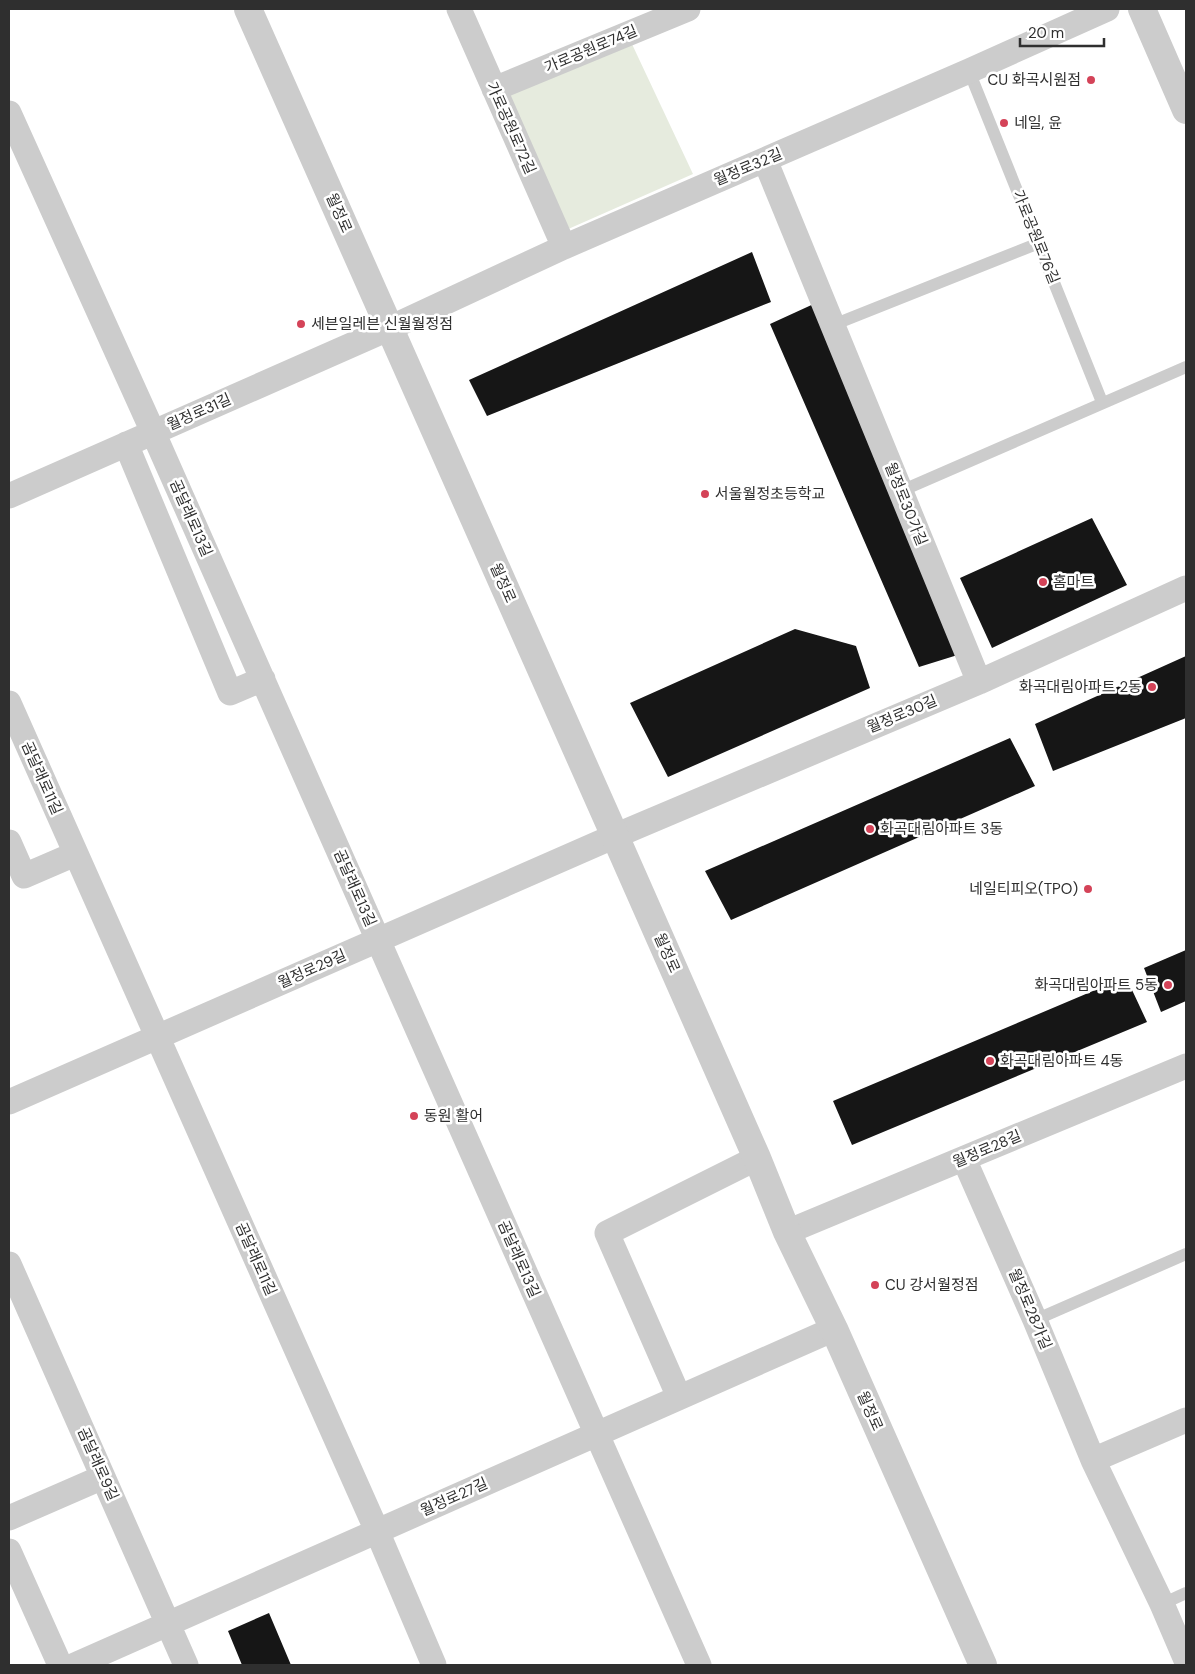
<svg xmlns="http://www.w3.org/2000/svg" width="1195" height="1674" viewBox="0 0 1195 1674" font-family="'DM Sans','Noto Sans KR',sans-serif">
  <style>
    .green { fill: #e6ebde }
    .building { fill: #161616 }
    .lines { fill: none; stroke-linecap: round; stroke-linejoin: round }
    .service { stroke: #ccc; stroke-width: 12 }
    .minor { stroke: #ccc; stroke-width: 25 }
    .tertiary { stroke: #ccc; stroke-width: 28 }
    .poi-dot { fill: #d44358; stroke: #fff; stroke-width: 2 }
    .labels { text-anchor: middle; stroke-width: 5; stroke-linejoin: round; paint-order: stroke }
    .street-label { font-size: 15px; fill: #2f2f2f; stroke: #fff }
    .poi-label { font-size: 15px; fill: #2f2f2f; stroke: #fff; text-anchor: start }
  </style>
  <rect width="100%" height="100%" fill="#fff"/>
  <path class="green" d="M631,42L693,174L566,230L506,97Z"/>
  <path class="building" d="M752,252L771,302L487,416L469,380Z
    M818,302L964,653L919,667L770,324Z
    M1092,518L1127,585L992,648L960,578Z
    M795,629L856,646L870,688L668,777L630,703Z
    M1186,656V718L1053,771L1035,724Z
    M1010,738L1035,786L731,920L705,871Z
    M1186,950V1001L1161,1012L1144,968Z
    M1126,977L1147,1022L852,1145L833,1101Z
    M269,1613L291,1665H242L228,1631Z"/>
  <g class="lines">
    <path class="service" d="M969,71L1102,402
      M833,325L1039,243
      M901,491L1186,367
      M1035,1320L1186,1254
      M1162,1604L1186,1593"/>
    <path class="minor" d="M459,9L564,247
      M494,89L688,9
      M9,113L153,432L699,1665
      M765,160L979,682
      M126,444L230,693L263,679
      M9,496L390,328L564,247L969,71L1107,9
      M9,703L377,1531L434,1665
      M9,842L24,876L75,854
      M9,1102L615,836L979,682L1186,588
      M964,1159L1035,1320L1093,1460L1162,1604L1186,1660
      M787,1232L1186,1066
      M9,1264L186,1665
      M679,1397L607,1233L757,1158
      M1093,1460L1186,1420
      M9,1518L103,1477
      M9,1551L60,1665
      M75,1665L834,1329"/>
    <path class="tertiary" d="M248,9L615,836L757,1158L787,1232L834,1329L983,1665
      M1142,9L1186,110"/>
  </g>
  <g class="poi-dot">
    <circle cx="1091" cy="80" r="5"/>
    <circle cx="1004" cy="123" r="5"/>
    <circle cx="301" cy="324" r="5"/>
    <circle cx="705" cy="494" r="5"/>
    <circle cx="1043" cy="582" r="5"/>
    <circle cx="1152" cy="687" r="5"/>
    <circle cx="870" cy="829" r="5"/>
    <circle cx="1088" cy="889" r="5"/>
    <circle cx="1168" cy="985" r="5"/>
    <circle cx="990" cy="1061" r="5"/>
    <circle cx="414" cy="1116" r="5"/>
    <circle cx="875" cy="1285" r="5"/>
  </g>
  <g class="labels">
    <g class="street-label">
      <text transform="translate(591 49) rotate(-23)" y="5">가로공원로74길</text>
      <text transform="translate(511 128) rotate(66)" y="5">가로공원로72길</text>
      <text transform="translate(748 167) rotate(-23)" y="5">월정로32길</text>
      <text transform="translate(339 213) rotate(66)" y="5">월정로</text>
      <text transform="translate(1036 237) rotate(68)" y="5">가로공원로76길</text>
      <text transform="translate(199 412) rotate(-24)" y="5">월정로31길</text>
      <text transform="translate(906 504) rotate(68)" y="5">월정로30가길</text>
      <text transform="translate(191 518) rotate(66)" y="5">곰달래로13길</text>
      <text transform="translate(503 583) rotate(66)" y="5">월정로</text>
      <text transform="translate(902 714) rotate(-23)" y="5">월정로30길</text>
      <text transform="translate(42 778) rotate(66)" y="5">곰달래로11길</text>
      <text transform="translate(355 888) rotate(66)" y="5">곰달래로13길</text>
      <text transform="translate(667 953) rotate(66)" y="5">월정로</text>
      <text transform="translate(312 969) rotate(-24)" y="5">월정로29길</text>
      <text transform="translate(987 1149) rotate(-23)" y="5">월정로28길</text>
      <text transform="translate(256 1259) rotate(66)" y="5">곰달래로11길</text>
      <text transform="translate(519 1259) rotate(66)" y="5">곰달래로13길</text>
      <text transform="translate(1030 1309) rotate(67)" y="5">월정로28가길</text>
      <text transform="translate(870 1411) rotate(66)" y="5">월정로</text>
      <text transform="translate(98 1464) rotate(66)" y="5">곰달래로9길</text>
      <text transform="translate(454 1497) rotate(-24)" y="5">월정로27길</text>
    </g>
    <g class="poi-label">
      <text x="1081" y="85" text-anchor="end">CU 화곡시원점</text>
      <text x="1014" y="128">네일, 윤</text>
      <text x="311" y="329">세븐일레븐 신월월정점</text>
      <text x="715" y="499">서울월정초등학교</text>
      <text x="1053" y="587">홈마트</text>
      <text x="1142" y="692" text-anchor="end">화곡대림아파트 2동</text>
      <text x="880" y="834">화곡대림아파트 3동</text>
      <text x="1078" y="894" text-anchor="end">네일티피오(TPO)</text>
      <text x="1158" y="990" text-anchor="end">화곡대림아파트 5동</text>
      <text x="1000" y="1066">화곡대림아파트 4동</text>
      <text x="424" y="1121">동원 활어</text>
      <text x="885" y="1290">CU 강서월정점</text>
    </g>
  </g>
  <rect width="1195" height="1674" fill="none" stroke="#2f2f2f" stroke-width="20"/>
  <path d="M1020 38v8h84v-8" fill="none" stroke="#2f2f2f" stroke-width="2.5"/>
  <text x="1028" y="38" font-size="15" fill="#2f2f2f" stroke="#ffffff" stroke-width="4" paint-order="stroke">20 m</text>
</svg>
